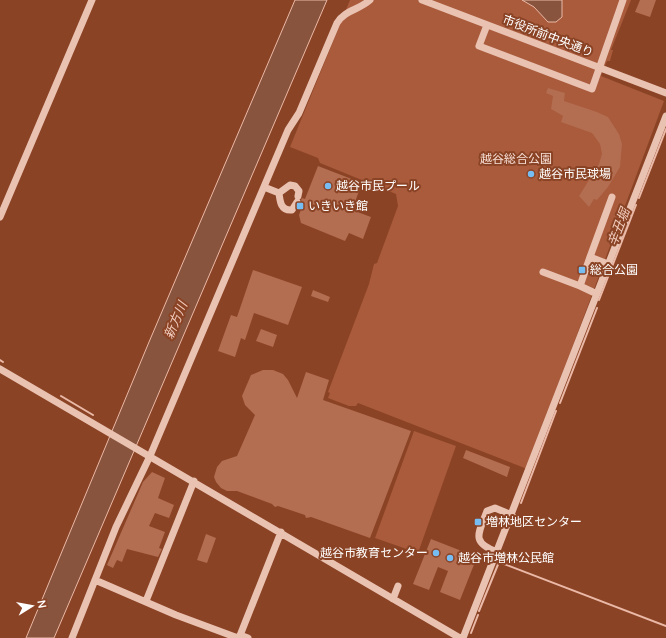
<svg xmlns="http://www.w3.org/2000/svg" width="666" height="638" viewBox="0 0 666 638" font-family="Manrope,'Noto Sans JP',sans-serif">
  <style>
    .green { fill: #a95b3c }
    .water { fill: #88543e; stroke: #ebb9a7 }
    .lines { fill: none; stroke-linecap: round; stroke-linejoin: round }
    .stream { stroke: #ebb9a7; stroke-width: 2 }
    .building { fill: #b36d51 }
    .minor { stroke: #eac2b2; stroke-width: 7 }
    .poi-dot { fill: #76bdf4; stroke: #8b4325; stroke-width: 1.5 }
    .labels { text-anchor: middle; stroke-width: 4; stroke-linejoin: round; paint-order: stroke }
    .street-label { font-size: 12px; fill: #fff; stroke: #8b4325 }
    .park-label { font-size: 12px; fill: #f8e0d7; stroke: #8b4325 }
    .poi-label { font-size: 12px; fill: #fff; stroke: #8b4325; text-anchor: start }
    .water-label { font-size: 13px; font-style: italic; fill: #f1ccbe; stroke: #8b4325 }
  </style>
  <rect width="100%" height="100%" fill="#8b4325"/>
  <path class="green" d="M350,0H631L611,50H613L610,61H607L601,76L664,101L527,469L358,403L356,406H349L328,398L330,393L328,392L369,284L374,264L377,263L398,206L396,194L320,163L318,158L290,147Z
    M414,431L456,446L418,553L375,538Z"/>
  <path class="water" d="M295,0H327L54,638H26L149,342Z
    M522,0H562V17L556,22H548L534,7Z"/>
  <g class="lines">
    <path class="stream" d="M639,198L666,129
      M599,300L636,205
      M0,360L3,362
      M61,396L93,415
      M560,403L597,308
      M521,503L556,411
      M479,611L499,562L666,626
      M471,633L478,615"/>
  </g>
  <path class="building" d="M640,0H656L650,17L635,12Z
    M548,88L565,93L564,101L597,112L608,117L619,134L622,144L620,167L608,187L597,200L594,199L589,207L579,196L599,164L602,154L600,144L592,133L561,122L563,116L551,109L553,96L546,93Z
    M318,166L362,183L352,210L371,217L363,239L349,233L345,241L301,223L299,215L303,204L301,200L302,198L305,199Z
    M253,270L302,287L288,325L254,313L245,340L241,338L235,357L218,351L231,315L237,317Z
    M313,290L330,297L328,302L311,296Z
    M261,329L277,335L273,347L256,341Z
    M263,370H273L283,374L288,380L297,398L306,372L329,380L323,400L411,431L370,538L311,517L306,518L305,515L278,506L275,507L272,504L237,491H227L221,488L216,482L214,477L217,467L222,461L237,456L255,415L245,405L242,396L251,375Z
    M466,450L510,467L507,477L463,458Z
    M152,472L165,478L158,498L174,505L169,518L155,513L149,526L165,532L159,548L162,549L158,557L127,549L122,562L117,560L113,568L107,565L143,482Z
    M206,534L216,538L207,563L197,560Z
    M431,539L477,557L460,600L440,592L448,571L438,567L429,590L413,584Z"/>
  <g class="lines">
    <path class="minor" d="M422,0L666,93
      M487,25L479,46L592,89L623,0
      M264,187L279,193
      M279,193C280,202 281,211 292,210L297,202
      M279,193L290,185L295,186L299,191L298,196
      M0,217L92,0
      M590,257L612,197
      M543,272L580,286
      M597,294L580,286L590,257L608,264
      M0,369L460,638
      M497,552C470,542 479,533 487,511L495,508L512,515
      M95,580L176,615L238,638
      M393,599L398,586
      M146,601L194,481
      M240,635L248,638
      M72,638L116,527L150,456L288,130L299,113L337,23C345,10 359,10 370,0
      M239,638L281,532
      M463,638L666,116"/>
  </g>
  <g class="poi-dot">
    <circle cx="531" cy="174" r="4"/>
    <circle cx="328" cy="186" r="4"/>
    <rect x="296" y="202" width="8" height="8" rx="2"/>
    <rect x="578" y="266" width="8" height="8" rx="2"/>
    <rect x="474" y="518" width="8" height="8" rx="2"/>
    <circle cx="436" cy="553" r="4"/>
    <circle cx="450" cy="558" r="4"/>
  </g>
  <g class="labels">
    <g class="street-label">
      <text transform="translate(548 36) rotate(21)" y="4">市役所前中央通り</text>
    </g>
    <g class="park-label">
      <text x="516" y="163">越谷総合公園</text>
    </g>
    <g class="poi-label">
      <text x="539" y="178">越谷市民球場</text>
      <text x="336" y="190">越谷市民プール</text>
      <text x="308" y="210">いきいき館</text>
      <text x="590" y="274">総合公園</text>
      <text x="486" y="526">増林地区センター</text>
      <text x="428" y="557" text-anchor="end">越谷市教育センター</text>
      <text x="458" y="562">越谷市増林公民館</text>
    </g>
    <g class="water-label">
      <text transform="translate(618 227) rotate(-69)" y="5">辛丑堀</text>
      <text transform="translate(175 320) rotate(-67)" y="5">新方川</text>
    </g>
  </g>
  <g transform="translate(32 606) rotate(79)" stroke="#8b4325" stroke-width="3" paint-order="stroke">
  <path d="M0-3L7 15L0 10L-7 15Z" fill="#ffffff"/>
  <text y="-6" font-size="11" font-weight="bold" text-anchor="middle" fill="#ffffff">N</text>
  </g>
</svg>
